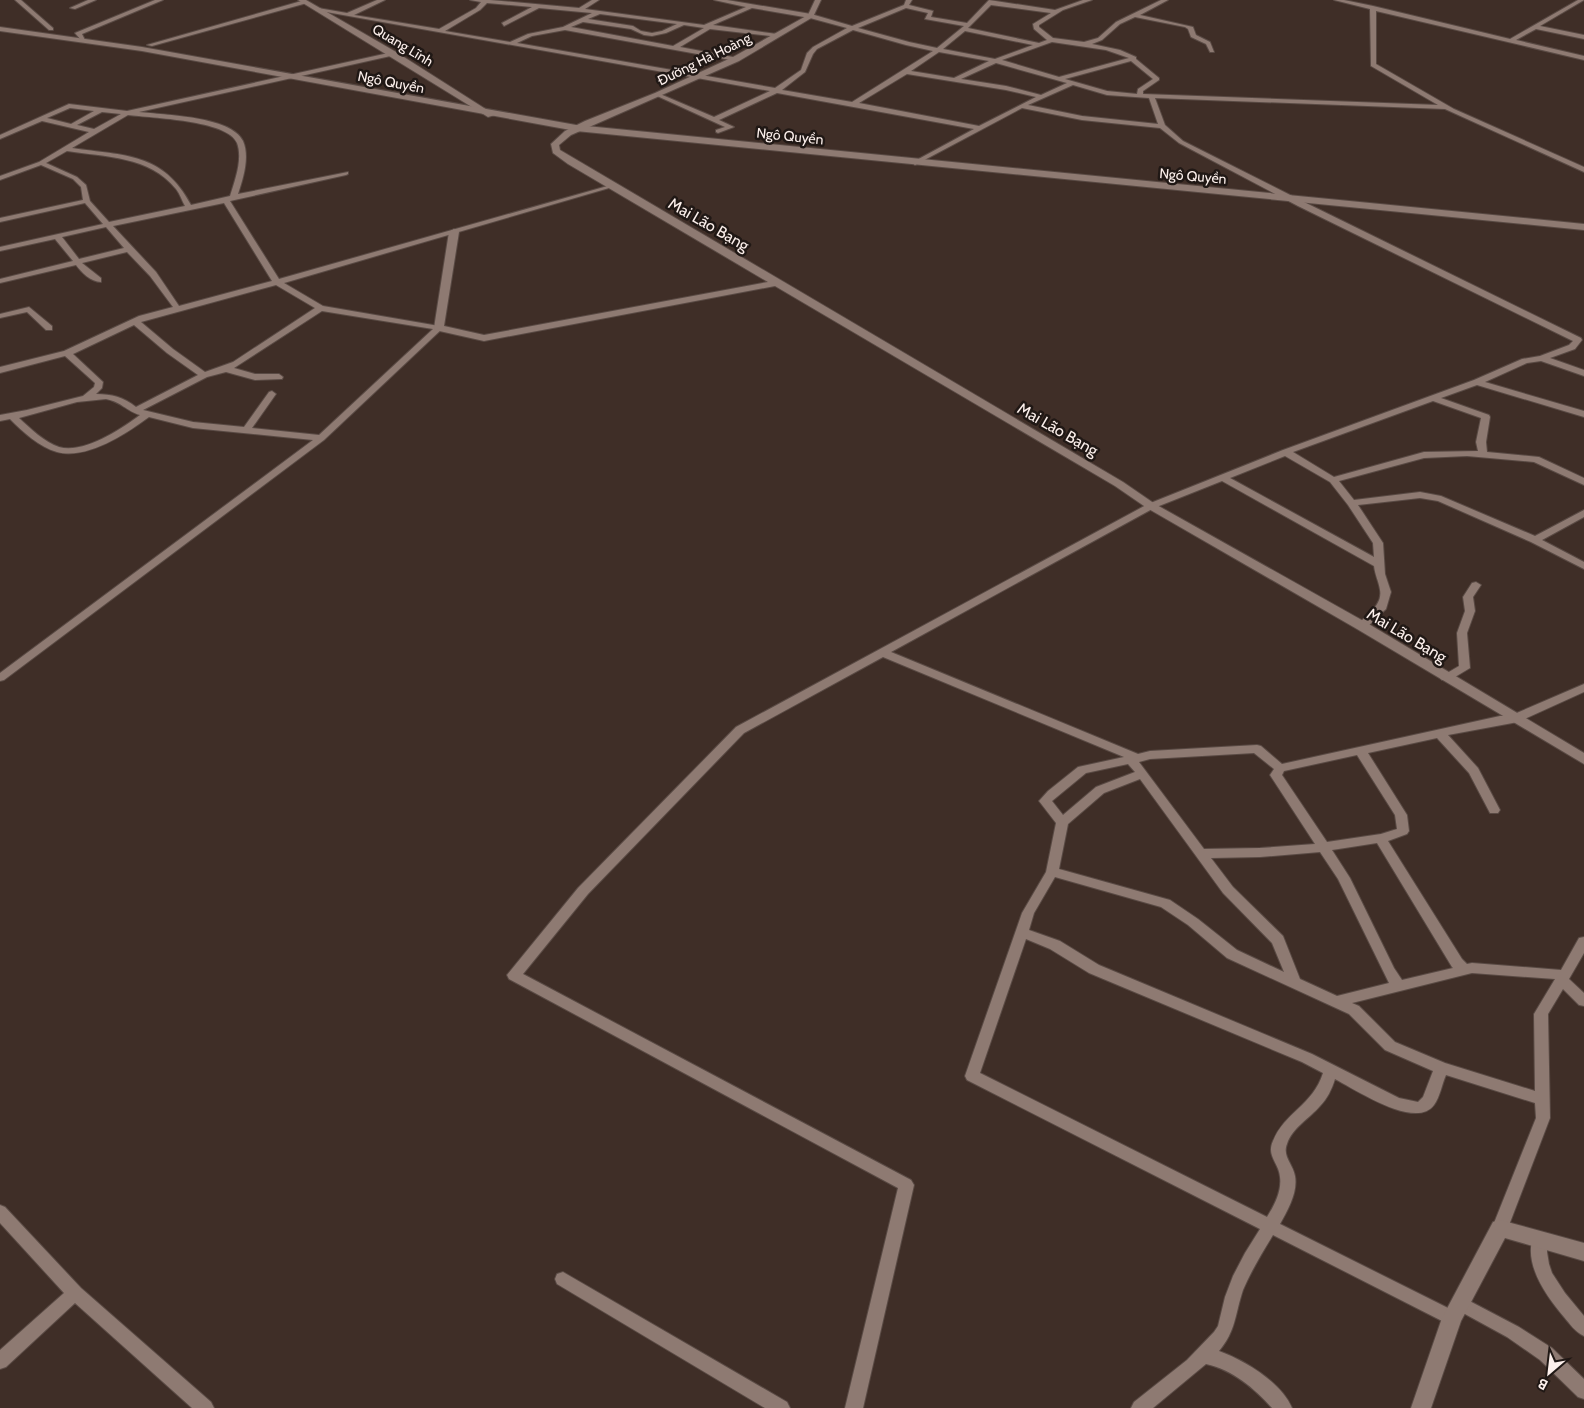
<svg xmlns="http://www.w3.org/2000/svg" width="1584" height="1408" viewBox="0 0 1584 1408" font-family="Cabin,sans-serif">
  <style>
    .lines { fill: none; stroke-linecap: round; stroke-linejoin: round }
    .minor-casing { stroke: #594a44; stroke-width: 2 }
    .tertiary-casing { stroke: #594a44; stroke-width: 2 }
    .secondary-casing { stroke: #594a44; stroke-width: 2 }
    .minor { fill: #8e7a72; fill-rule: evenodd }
    .tertiary { fill: #8e7a72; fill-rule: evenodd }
    .secondary { fill: #8e7a72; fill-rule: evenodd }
    .labels { text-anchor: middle; stroke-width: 5; stroke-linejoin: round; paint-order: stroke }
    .far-street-label { font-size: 14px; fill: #fcf0ec; stroke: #201815 }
    .street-label { font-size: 16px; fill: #fcf0ec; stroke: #201815 }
  </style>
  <rect width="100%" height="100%" fill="#3f2e27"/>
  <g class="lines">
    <defs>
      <path id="minor" d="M15,0H21L53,28V30H49Z
        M88,0H96L75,9L70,8Z
        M155,0H163L82,34L85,40H81L75,33Z
        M305,0L307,3L152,46L147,45Z
        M377,0H385L354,15L439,29L476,8L481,2L470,0H490L579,8L592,0H599L585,9L704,25L746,7L714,0H727L811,14L852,26L904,5L906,0H912L909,5L933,11L931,17L967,23L989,0L1055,10L1083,0H1092L1063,10L1039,25V27L1053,38L1084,42L1098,38L1116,22L1161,0H1168L1140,15L1193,27L1196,35L1210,42L1214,52H1210L1206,44L1191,37L1188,29L1185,27L1135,17L1120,24L1102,40L1092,44L1120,50L1136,57V59L1159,78V80L1143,91V94L1438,105L1371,66L1370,9L1334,0H1344L1373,6L1510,39L1578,0H1584L1540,26L1584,35V39L1536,29L1516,40L1584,56V60L1376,11V64L1454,109L1584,167V172L1445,109L1155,98L1165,125L1183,141L1304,202L1581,338L1582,340L1575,349L1550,358L1584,370V376L1541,361L1527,363L1485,382L1584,411V417L1477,385L1441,398L1489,415L1490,417L1486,442L1487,452L1539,457L1584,478V485L1534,462L1467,456L1424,458L1339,481L1354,500L1420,492L1441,496L1535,536L1584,510V517L1542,540L1584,562V569L1531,542L1438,501L1420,498L1358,505L1383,543L1385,574L1391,592L1386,609L1366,628L1362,629L1357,626C1365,615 1383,606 1380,590C1379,582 1375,575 1374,566L1222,481L1154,508L891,652L1138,754L1150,751L1257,745L1261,746L1282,764L1500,716L1512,715L1584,684V692L1518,722L1448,735L1478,768L1500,810L1498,813H1490L1469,773L1437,738L1368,753L1407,815L1409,831L1407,834L1388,841L1462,959L1467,964L1472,963L1561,970L1579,938L1584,937V953L1569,979L1584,993V1006L1579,1005L1563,989L1548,1014L1550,1118L1506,1233L1500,1235L1494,1233L1492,1228L1536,1118L1535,1103L1446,1075C1442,1084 1440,1097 1434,1105C1416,1130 1356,1090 1335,1079C1332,1089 1327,1099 1320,1106C1310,1118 1292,1128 1287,1144C1282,1156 1293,1164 1295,1176C1298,1192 1288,1210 1280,1224L1458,1313L1460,1318L1458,1323L1452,1326L1446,1323L1273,1235C1262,1253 1251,1271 1243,1290C1235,1314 1236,1331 1219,1351C1244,1360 1281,1382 1292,1408H1272C1254,1388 1233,1370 1206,1364L1153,1408H1131L1134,1402L1187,1360L1214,1332L1218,1326L1225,1297L1233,1276L1245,1253L1260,1229L967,1080L965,1076L1022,913L1046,872L1056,823L1039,801L1048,791L1078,767L1124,757L883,657L744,733L588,894L523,974L911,1180L914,1185L863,1408H845L898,1188L509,979L507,975L578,888L736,727L1148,504L1283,450L1474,380L1522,359L1540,356L1569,345L1573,341L1298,206L1179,143L1160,128L1082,120L1022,108L915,165L912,163L913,162L974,129L777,93L719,120L734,127L718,133L716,132V130L725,127L655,95L660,94L714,117L770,91L315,10L318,8L347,13ZM487,3L532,7L502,23L504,26L539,8L592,13L563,27L528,34L510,42L445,31L480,10ZM991,5L1051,13L1033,24L1034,29L1047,40L1039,43L968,28ZM752,8L810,18L847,28L813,47L807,53L801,70L775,88L517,43L532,36L565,30L736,61L738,60V58L680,47L710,29L779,37L777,34L713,25ZM906,8L928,13L925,19L964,26L937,48L909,42L858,28ZM600,14L677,24L662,31L652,33L641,31L633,26L588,19ZM583,22L631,29L644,35L652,36L666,33L684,25L704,28L673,46L571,27ZM853,30L906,45L933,51L852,102L782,90L805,72L813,54L817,49ZM965,31L1033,45L995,59L943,49ZM1052,42L1106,50L1129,58L1059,77L1002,60ZM939,52L989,61L954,78L911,71ZM1131,61L1153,79L1138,89L1137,94L1107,91L1065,79ZM996,63L1067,83L1041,95L1006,86L961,79ZM907,74L1006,90L1036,97L979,126L859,103ZM1073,85L1107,95L1149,98L1158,124L1082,116L1028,105ZM1433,401L1481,418L1476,442L1478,451L1424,452L1334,477L1293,452ZM1285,456L1330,482L1348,505L1373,543L1374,557L1230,478ZM1254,753L1274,769L1270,775L1315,844L1260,848L1204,849L1139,762L1150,759ZM1357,755L1395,815L1397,829L1381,834L1327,842L1282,775L1284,771ZM1128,764L1135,772L1096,787L1063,815L1052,801L1086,773ZM1140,779L1223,893L1272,943L1284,972L1237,950L1198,919L1170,900L1059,869L1068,824L1104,793ZM1377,843L1452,967L1453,968L1402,980L1394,968L1350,878L1332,850ZM1320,852L1338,879L1389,983L1337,996L1300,979L1283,936L1233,887L1211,858L1260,857ZM1055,877L1161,907L1188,925L1227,958L1349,1014L1385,1050L1433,1071L1423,1097L1418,1102L1399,1098L1312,1054L1099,965L1060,941L1029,930L1034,913ZM1026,939L1050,949L1089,973L1302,1062L1323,1073C1313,1105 1284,1113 1273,1141C1266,1156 1279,1163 1280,1177C1282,1191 1274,1206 1267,1217L980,1073ZM1472,973L1555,979L1534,1014L1535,1091L1445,1063L1395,1042L1359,1006L1352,1003Z
        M393,52L395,53V55L139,112C164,115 231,116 243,141C250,157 243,179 238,194L348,172V174L346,175L230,201L279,279L611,185L616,186L284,283L323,306L439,326L443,328L324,440L4,680L0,681V673L313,440L193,428L149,417C126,434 87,460 57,452C39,447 23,432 10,419L0,421V415L27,410L83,396L94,387L95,383L65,356L0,373V367L64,351L139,316L173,307L150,276L127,252L82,263L101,278V282C91,282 81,272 76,265L0,283V279L73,261L55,239L0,251V247L103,224L85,203L0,222V218L83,200L81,187L73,179L41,165L0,180V176L39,162L89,132L42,121L0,139V135L69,104L127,111ZM70,108L94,111L71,124L47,118ZM102,112L121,114L94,129L77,125ZM128,115C151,118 228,120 237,143C243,159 235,180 230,196L191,205C163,152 125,156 72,148ZM67,151C105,157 150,156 176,189C180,194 182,201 185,206L109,222L90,201L86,185L77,177L46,163ZM224,203L272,281L179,306L156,272L113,226ZM106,227L124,248L79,259L62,237ZM276,285L315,308L233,362L205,372L173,349L141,322ZM322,311L433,329L319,435L252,428L276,394L272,391L269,392L244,427L193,422L143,410L207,377L226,372L255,380L282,379L283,377L279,374H255L234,368ZM134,325L167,353L198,375L136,407C123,397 112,394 96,394L102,388L103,382L73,354ZM106,399C122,402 126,411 140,415C121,429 84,454 59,447C44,442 30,428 19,418L77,402Z
        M29,307L52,326V330H46L27,312L0,318V314Z
        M1476,582L1481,585L1473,597L1475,611L1467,633L1470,668L1450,680H1442L1440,678L1442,676L1459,666L1457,633L1465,611L1463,597L1472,583Z
        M0,1205L5,1207L81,1288L211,1402L214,1408H192L75,1303L6,1367L0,1369V1350L64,1293L0,1223Z
        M1540,1233L1546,1235L1548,1240L1547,1252L1549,1264L1552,1273L1565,1293L1584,1316V1336C1575,1332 1570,1324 1564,1317C1547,1297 1522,1263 1534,1235Z
        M563,1272L787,1402L790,1408H765L557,1284L555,1279L557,1274Z
        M1460,1296L1519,1327L1552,1348L1584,1379V1399L1578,1397L1540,1360L1507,1337L1454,1308L1452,1303L1454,1298Z"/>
      <path id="tertiary" d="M298,0H306L396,52L495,115L488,117Z
        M815,0H821L813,17L739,61L571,135L559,145L560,150L1123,482L1155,504L1367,623L1584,753V764L1357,629L1147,508L1115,486L775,286L484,341L435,330L434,328L449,232L454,229L459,232L444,326L484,335L768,282L568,164L553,153L551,144L565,131L585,121L655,93L733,57L808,15Z
        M1500,1220L1584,1243V1261L1505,1238L1461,1321L1431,1408H1411L1442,1318L1493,1222Z"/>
      <path id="secondary" d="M0,27L142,47L576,125L1584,224V230L576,131L142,51L0,31Z"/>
    </defs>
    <use href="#minor" class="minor-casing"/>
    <use href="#tertiary" class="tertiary-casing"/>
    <use href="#secondary" class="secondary-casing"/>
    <use href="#minor" class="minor"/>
    <use href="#tertiary" class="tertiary"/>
    <use href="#secondary" class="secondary"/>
  </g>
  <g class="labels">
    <g class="far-street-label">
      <text transform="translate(403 45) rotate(31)" y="5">Quang Lĩnh</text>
      <text transform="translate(704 59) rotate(-26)" y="5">Đường Hà Hoàng</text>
      <text transform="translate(391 82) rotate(11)" y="5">Ngô Quyền</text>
      <text transform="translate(790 136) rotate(6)" y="5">Ngô Quyền</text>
      <text transform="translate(1193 176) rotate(5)" y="5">Ngô Quyền</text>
    </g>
    <g class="street-label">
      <text transform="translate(709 224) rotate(30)" y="6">Mai Lão Bạng</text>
      <text transform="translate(1058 429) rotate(30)" y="6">Mai Lão Bạng</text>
      <text transform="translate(1407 635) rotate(31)" y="6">Mai Lão Bạng</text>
    </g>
  </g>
  <g transform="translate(1549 1373) rotate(208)" stroke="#201815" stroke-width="4" paint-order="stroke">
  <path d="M0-4L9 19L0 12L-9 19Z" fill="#fcf0ec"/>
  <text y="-8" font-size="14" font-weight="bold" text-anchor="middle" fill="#fcf0ec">B</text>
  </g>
</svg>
